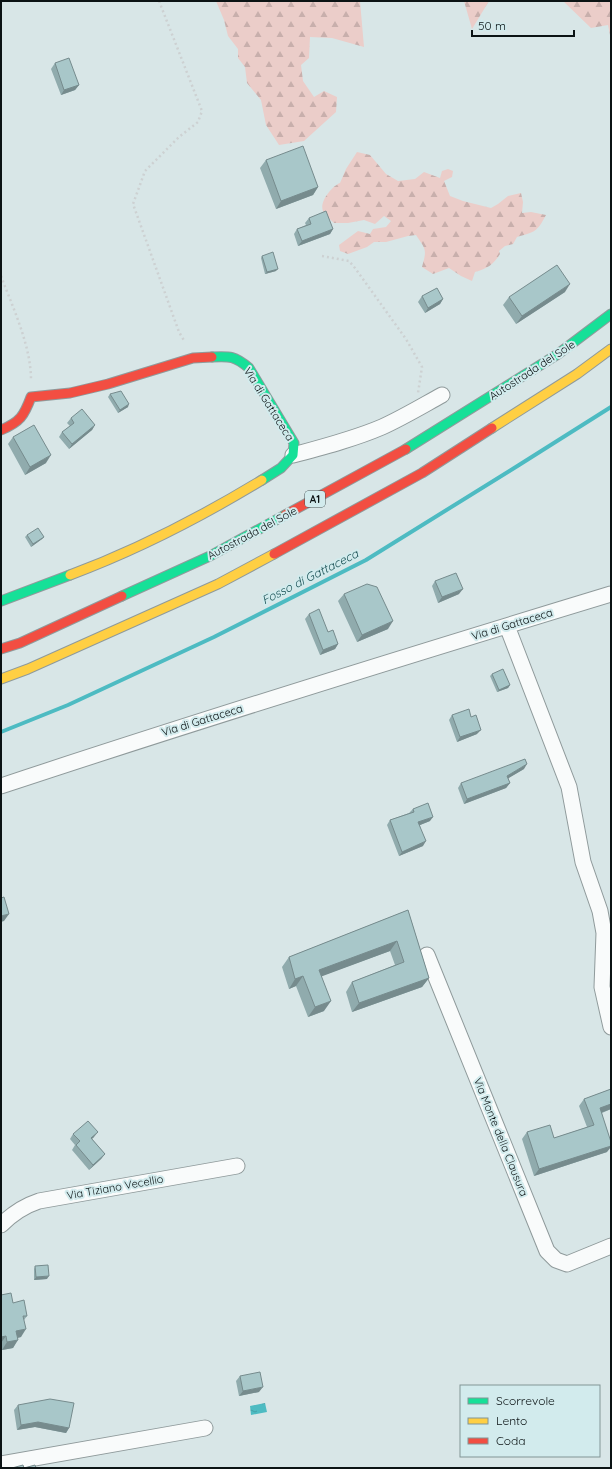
<svg xmlns="http://www.w3.org/2000/svg" width="612" height="1469" viewBox="0 0 612 1469" font-family="Quicksand,sans-serif">
  <style>
    .forest { fill: url(#forest-firs) }
    .water { fill: url(#water-ripples) }
    .lines { fill: none; stroke-linecap: round; stroke-linejoin: round }
    .stream { stroke: #4dbbc2; stroke-width: 4 }
    .street-casing { stroke: #8f9a9b; stroke-width: 17 }
    .fast-casing { stroke: #8f9a9b; stroke-width: 11 }
    .slow-casing { stroke: #8f9a9b; stroke-width: 11 }
    .jam-casing { stroke: #8f9a9b; stroke-width: 11 }
    .path { stroke: #cdd1d2; stroke-width: 2.5; stroke-dasharray: 2 3; stroke-linecap: butt }
    .street { stroke: #f9fbfb; stroke-width: 15 }
    .fast { stroke: #16e098; stroke-width: 9 }
    .slow { stroke: #ffcf43; stroke-width: 9 }
    .jam { stroke: #f24e42; stroke-width: 9 }
    .wall { fill: #90abad }
    .shaded-wall { fill: #768b8d }
    .building { fill: #a8c7c9; stroke: #768b8d }
    .labels { text-anchor: middle; stroke-width: 4; stroke-linejoin: round; paint-order: stroke }
    .shield { fill: #d2ebed; stroke: #475455; stroke-width: 1 }
    .shield-label { font-size: 10px; font-weight: bold; fill: #0b1314 }
    .street-label { font-size: 11px; fill: #0b1314; stroke: #d2ebed }
    .water-label { font-size: 12px; font-style: italic; fill: #195054; stroke: #d2ebed }
  </style>
  <defs>
    <pattern id="forest-firs" width="22" height="20" patternUnits="userSpaceOnUse"><rect width="22" height="20" fill="#ebcdc9"/><path d="M5 1l3.5 6h-7zM16 11l3.5 6h-7z" fill="#c8afac"/></pattern>
    <pattern id="water-ripples" width="26" height="14" patternUnits="userSpaceOnUse"><rect width="26" height="14" fill="#4dbbc2"/><path d="M2 4q2-2 4 0t4 0M15 11q2-2 4 0t4 0" fill="none" stroke="#42a0a6"/></pattern>
  </defs>
  <rect width="100%" height="100%" fill="#d8e6e7"/>
  <path class="forest" d="M216,1H360L364,47L332,38L310,37L309,58L301,65L303,81L314,97L324,91L337,97L336,112L304,141L279,145L266,125L261,100L247,83L245,67L238,58V49L228,36L224,20Z
    M464,1H489L472,29Z
    M563,1H611V40L608,25L591,28Z
    M357,152L370,155L386,174L398,181L415,179L424,172L440,178L442,171L448,169L453,171L452,177L444,181L450,196L463,201L491,208L498,204L508,196L521,193L523,202L522,213L531,212L546,215C537,232 535,232 517,237L513,244L505,246L499,251L500,254C494,264 487,269 475,272L472,281L461,276L449,268L433,274L422,267C427,249 426,250 416,235L408,236L386,242H374L367,247L348,254L340,251L339,245L358,231L370,234L373,229L386,227L391,221L384,216L375,224L364,220L348,223H334C331,220 325,215 323,211C319,202 332,186 340,183L346,169Z"/>
  <path class="water" d="M265,1403L267,1412L251,1415L250,1406Z"/>
  <g class="lines">
    <path class="stream" d="M1,732L68,705L214,637L366,560L519,465L611,407"/>
    <defs>
      <path id="street" d="M293,455C323,447 354,439 382,427C402,418 422,406 442,395
        M507,626L569,787L583,862L600,911L604,933L602,987L611,1027
        M1,786C203,719 407,656 611,594
        M427,955L547,1251L556,1260L567,1264L611,1246
        M1,1225C12,1214 24,1206 39,1201L237,1166
        M1,1464L205,1428"/>
      <path id="fast" d="M212,357C230,356 235,356 249,368L294,443L293,455L281,468L262,480
        M406,449L558,354L611,314
        M122,596L210,556L285,515
        M1,601L70,575"/>
      <path id="slow" d="M492,428L577,374L611,349
        M70,575C137,550 201,517 262,480
        M1,679L28,669L218,584L274,554"/>
      <path id="jam" d="M1,430C20,422 24,416 31,397L70,393L108,384L193,358L212,357
        M285,515L406,449
        M274,554L422,473L492,428
        M1,649L20,643L122,596"/>
    </defs>
    <use href="#street" class="street-casing"/>
    <use href="#fast" class="fast-casing"/>
    <use href="#slow" class="slow-casing"/>
    <use href="#jam" class="jam-casing"/>
    <path class="path" d="M159,1L202,111L198,122L179,137L145,171L133,204L179,332L185,342
      M322,256L349,261L355,268L406,339L422,367L418,393
      M1,276C13,308 31,346 31,380"/>
    <use href="#street" class="street"/>
    <use href="#fast" class="fast"/>
    <use href="#slow" class="slow"/>
    <use href="#jam" class="jam"/>
  </g>
  <path class="wall" d="M55,63L79,85L75,90L61,95L51,69Z
    M266,160L318,187L313,195L276,209L260,168Z
    M309,218L333,229L330,234L298,246L294,234L297,229L306,225L305,223Z
    M262,256L276,271L265,274L261,258Z
    M565,292L516,324L503,305L509,297Z
    M422,296L443,299L440,304L425,313L418,302Z
    M110,394L128,407L118,413L108,397Z
    M71,418L95,425L92,430L69,449L59,437L62,432L70,426L67,423Z
    M13,437L46,463L25,475L8,444Z
    M27,535L44,537L42,539L31,547L25,537Z
    M435,581L459,594L438,603L432,586Z
    M344,594L388,629L357,642L338,601Z
    M309,614L328,632L338,644L335,649L320,655L305,619Z
    M492,674L510,685L508,688L497,692L490,676Z
    M452,715L477,734L457,742L449,720Z
    M524,769L508,778L510,783L506,788L464,804L458,788L461,783Z
    M413,809L430,821L420,825L423,846L399,856L387,825L390,820L409,813Z
    M408,910L429,978L422,987L352,1012L346,992L352,982L395,965L390,951L321,976L324,1011L308,1017L296,986L289,989L282,967L289,957Z
    M611,1089V1109L602,1113L607,1152L534,1176L522,1139L527,1132L554,1138L587,1127L579,1106L584,1099Z
    M73,1134L94,1137L92,1139L105,1154L101,1159L89,1170L72,1150L75,1145L70,1139Z
    M35,1266L47,1279L34,1280V1269Z
    M1,1295L13,1303L27,1316L24,1320L21,1337L18,1338L13,1348L2,1350L1,1345Z
    M240,1376L259,1392L239,1396L236,1381Z
    M18,1405L69,1428L66,1433L35,1427L17,1430L14,1410Z"/>
  <path class="shaded-wall" d="M79,85L75,90L61,95L64,90Z
    M318,187L313,195L276,209L281,201Z
    M333,229L330,234L298,246L302,241Z
    M278,269L276,271L265,274L267,272Z
    M570,284L565,292L516,324L522,316Z
    M443,299L440,304L425,313L428,308Z
    M129,404L128,407L118,413L120,410Z
    M95,425L92,430L69,449L72,444Z
    M51,455L46,463L25,475L30,467Z
    M44,537L42,539L31,547L33,544Z
    M463,589L459,594L438,603L442,597Z
    M393,621L388,629L357,642L362,635Z
    M338,644L335,649L320,655L323,650Z
    M510,685L508,688L497,692L499,690Z
    M481,730L477,734L457,742L460,737Z
    M527,764L524,769L504,781L507,776Z
    M510,783L506,788L464,804L467,799Z
    M433,817L430,821L415,827L418,822Z
    M426,841L423,846L399,856L402,852Z
    M9,914L4,921L1,922V916Z
    M397,941L390,951L312,980L319,970Z
    M303,976L296,986L289,989L295,979Z
    M429,978L422,987L352,1012L359,1003Z
    M331,1001L324,1011L308,1017L315,1007Z
    M611,1104V1109L595,1115L600,1108Z
    M98,1132L94,1137L87,1143L91,1138Z
    M611,1146V1147L607,1152L534,1176L539,1169Z
    M105,1154L101,1159L89,1170L93,1165Z
    M49,1276L47,1279L34,1280L36,1277Z
    M26,1329L21,1337L11,1339L16,1331Z
    M6,1336L1,1343V1337Z
    M18,1340L13,1348L2,1350L7,1342Z
    M263,1387L259,1392L239,1396L243,1391Z
    M38,1422L69,1428L66,1433L35,1427L17,1430L21,1425Z"/>
  <path class="building" d="M69,58L79,85L64,90L55,63Z
    M303,146L318,187L281,201L266,160Z
    M326,211L333,229L302,241L297,229L311,224L309,218Z
    M273,252L278,269L267,272L262,256Z
    M557,265L570,284L522,316L509,297Z
    M437,288L443,299L428,308L422,296Z
    M121,391L129,404L120,410L110,394Z
    M82,409L95,425L72,444L62,432L74,423L71,418Z
    M34,425L51,455L30,467L13,437Z
    M38,528L44,537L33,544L27,535Z
    M456,573L463,589L442,597L435,581Z
    M367,584L377,587L393,621L362,635L344,594Z
    M319,609L328,632L333,630L338,644L323,650L309,614Z
    M503,669L510,685L499,690L492,674Z
    M469,709L471,717L476,715L481,730L460,737L452,715Z
    M525,759L527,764L507,776L510,783L467,799L461,783Z
    M428,803L433,817L418,822L426,841L402,852L390,820L414,812L413,809Z
    M4,897L9,914L1,916V898Z
    M408,910L429,978L359,1003L352,982L404,962L397,941L319,970L331,1001L315,1007L303,976L295,979L289,957Z
    M611,1089V1104L600,1108L611,1142V1146L539,1169L527,1132L550,1125L554,1138L594,1125L584,1099Z
    M88,1121L98,1132L91,1138L105,1154L93,1165L76,1145L80,1141L73,1134Z
    M48,1265L49,1276L36,1277L35,1266Z
    M11,1293L13,1303L24,1300L27,1316H23L26,1329L16,1331L18,1340L7,1342L6,1336L1,1337V1295Z
    M260,1372L263,1387L243,1391L240,1376Z
    M50,1399L74,1403L69,1428L38,1422L21,1425L18,1405Z
    M23,1465L24,1468L35,1465L36,1468H12Z"/>
  <g class="labels">
    <rect class="shield" x="305" y="491" width="20" height="16" rx="3"/>
    <g class="shield-label">
      <text x="315" y="503">A1</text>
    </g>
    <g class="street-label">
      <text transform="translate(532 370) rotate(-33)" y="4">Autostrada del Sole</text>
      <text transform="translate(269 404) rotate(58)" y="4">Via di Gattaceca</text>
      <text transform="translate(252 533) rotate(-28)" y="4">Autostrada del Sole</text>
      <text transform="translate(512 624) rotate(-17)" y="4">Via di Gattaceca</text>
      <text transform="translate(202 720) rotate(-17)" y="4">Via di Gattaceca</text>
      <text transform="translate(501 1137) rotate(68)" y="4">Via Monte della Clausura</text>
      <text transform="translate(115 1187) rotate(-10)" y="4">Via Tiziano Vecellio</text>
    </g>
    <g class="water-label">
      <text transform="translate(310 577) rotate(-27)" y="4">Fosso di Gattaceca</text>
    </g>
  </g>
  <rect width="612" height="1469" fill="none" stroke="#0b1314" stroke-width="4"/>
  <rect x="460" y="1385" width="140" height="72" fill="#d2ebed" stroke="#829596"/>
  <rect x="468" y="1398" width="20" height="6" fill="#16e098" stroke="#829596"/>
  <text x="496" y="1405" font-size="12" fill="#0b1314">Scorrevole</text>
  <rect x="468" y="1418" width="20" height="6" fill="#ffcf43" stroke="#829596"/>
  <text x="496" y="1425" font-size="12" fill="#0b1314">Lento</text>
  <rect x="468" y="1438" width="20" height="6" fill="#f24e42" stroke="#829596"/>
  <text x="496" y="1445" font-size="12" fill="#0b1314">Coda</text>
  <path d="M472 30v6h102v-6" fill="none" stroke="#0b1314" stroke-width="2"/>
  <text x="478" y="30" font-size="12" fill="#0b1314" stroke="#d2ebed" stroke-width="3" paint-order="stroke">50 m</text>
</svg>
